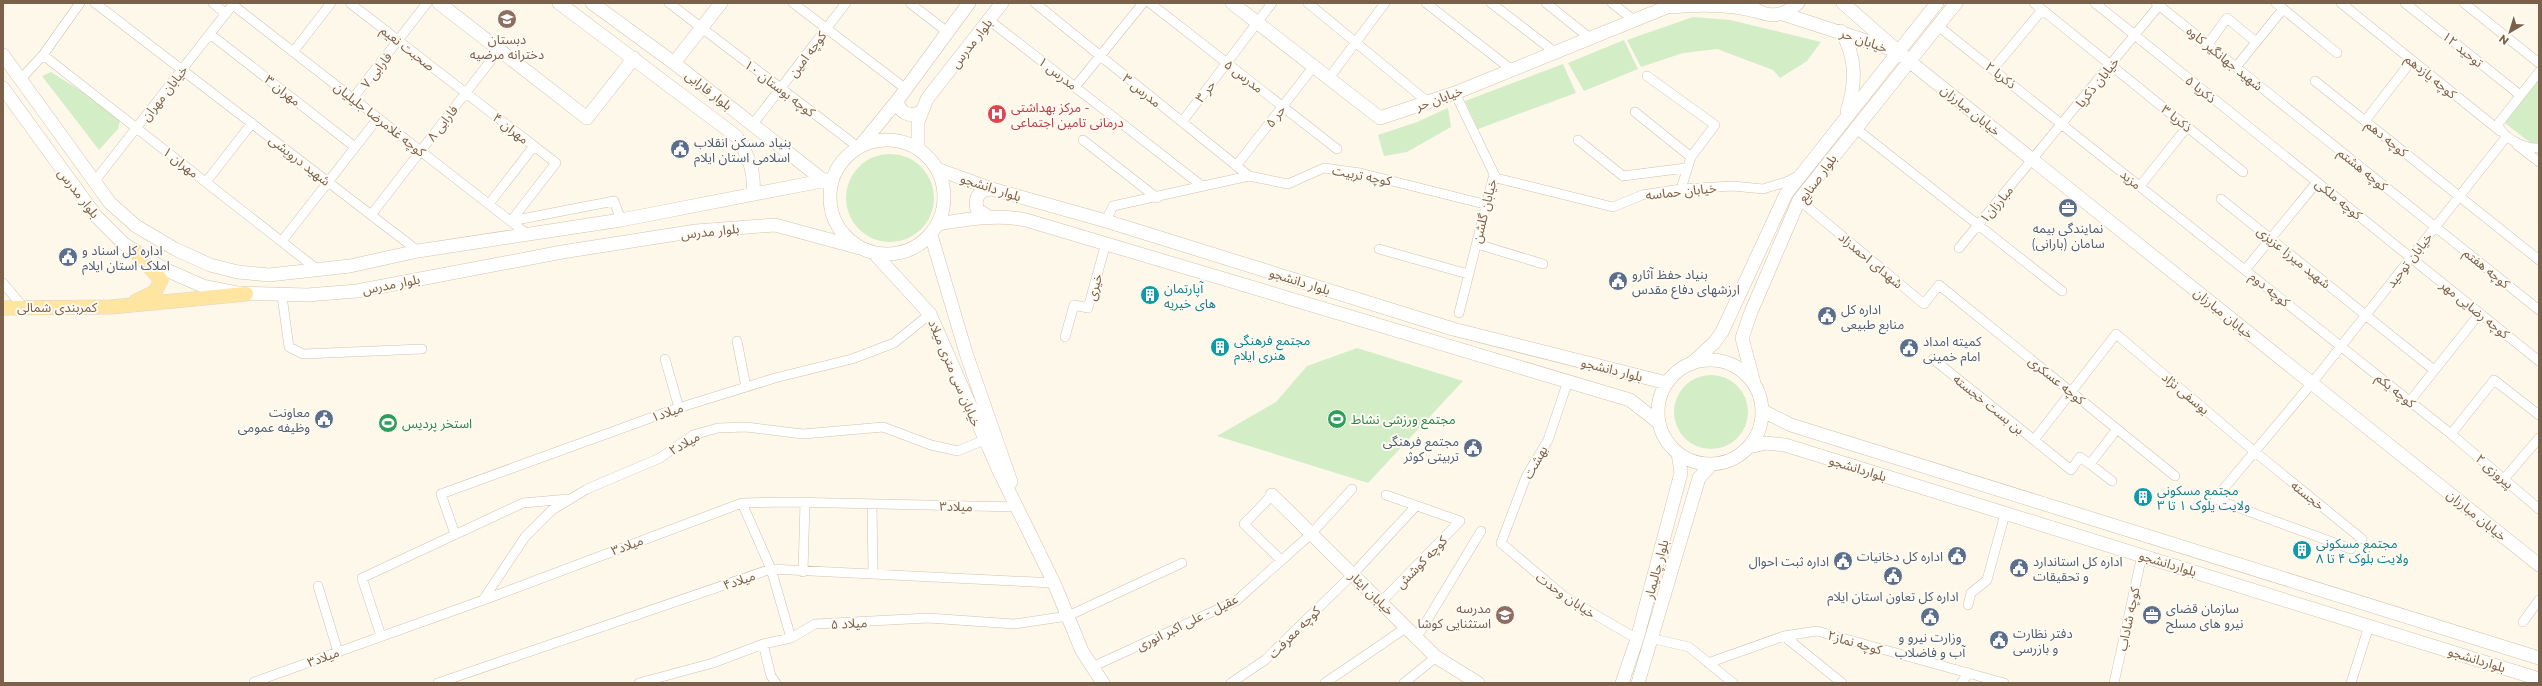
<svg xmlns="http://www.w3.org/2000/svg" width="2542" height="686" viewBox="0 0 2542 686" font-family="Montserrat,'Noto Sans Arabic',sans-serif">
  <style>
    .green { fill: #d3edc6 }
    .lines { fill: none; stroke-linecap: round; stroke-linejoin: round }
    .street-casing { stroke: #d2c1ae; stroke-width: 10 }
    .secondary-casing { stroke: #d6c2ab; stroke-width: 14 }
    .primary-casing { stroke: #ddd6d0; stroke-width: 15 }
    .street { stroke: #fff; stroke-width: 9 }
    .secondary { stroke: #fff; stroke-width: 13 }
    .primary { stroke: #ffe5a0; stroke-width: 14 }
    .labels { text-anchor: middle; stroke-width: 4; stroke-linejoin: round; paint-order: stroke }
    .education-label { font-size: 13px; fill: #785e54; stroke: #fffbf2 }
    .street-label { font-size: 13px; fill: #7c614a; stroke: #fffbf2 }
    .health-label { font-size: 13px; fill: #be3a42; stroke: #fffbf2; text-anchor: start }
    .service-label { font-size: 13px; fill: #4e5e75; stroke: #fffbf2; text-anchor: start }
    .culture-label { font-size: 13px; fill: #0d838f; stroke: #fffbf2; text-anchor: start }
    .leisure-label { font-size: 13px; fill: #27864d; stroke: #fffbf2; text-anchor: start }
  </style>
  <rect width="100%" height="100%" fill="#fef8ea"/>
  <path class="green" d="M1693,17L1730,20L1821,42L1807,61L1780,78L1773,70L1717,49L1683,53L1641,67L1627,40Z
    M1624,40L1638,69L1584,91L1568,63Z
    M1563,64L1576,93L1478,129L1465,101Z
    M51,72L121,116L118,129L99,150L42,76Z
    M2539,78V146L2536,147L2506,124V119Z
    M1448,108L1451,127L1407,152L1384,156L1378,135L1417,122Z
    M846 198a44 44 0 1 1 88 0a44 44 0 1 1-88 0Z
    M1357,348L1463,381L1368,483L1217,436L1276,402L1307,366Z
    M1674 412a37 37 0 1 1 74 0a37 37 0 1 1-74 0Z"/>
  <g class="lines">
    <defs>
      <path id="street" d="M95,3L418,251
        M213,3L226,14
        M350,3L556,163L511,221
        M669,3L858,147
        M793,3L906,89
        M910,3L946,31
        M1035,3L1249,176
        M1150,3L1337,149
        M1308,3L1429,103
        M1426,3L1512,70
        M1491,3L1556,53
        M1546,3L1591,39
        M1612,3L1635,21
        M2034,3L2243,172
        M2095,3L2539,361
        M2156,3L2539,310
        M2276,3L2337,53
        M2341,3L2500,131
        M2405,3L2520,95
        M2464,3L2539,63
        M233,5L527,234
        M989,20L1202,186
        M1938,26L2451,434L2539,509
        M210,34L355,147
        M2208,44L2227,18L2256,42
        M293,52L331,3
        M43,55L318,270
        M2236,67L2283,9
        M1993,69L2042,10
        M2539,72L2498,124C2502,138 2525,149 2539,148
        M1647,76L1715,125L1691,157L1681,189
        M1329,78L1385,3
        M20,80L43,55L80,3
        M2315,81L2539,260
        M1075,87L1143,3
        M1455,93L1496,178L1613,207L1642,195L1681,189L1733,186L1763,189L1786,182L1798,176
        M353,98L427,3
        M1635,112L1691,157
        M2365,121L2412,60
        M1182,122L1272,3
        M753,124L846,3
        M1855,128L2062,291
        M1083,140L1157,198
        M1578,140L1623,176L1686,168
        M2517,145L2539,162
        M1236,166L1314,66
        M94,182L234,3
        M206,182L252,123
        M2140,186L2187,127
        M2221,199L2434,370
        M1799,200L1924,304L1939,285L2175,476
        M489,204L534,146
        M371,215L499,50
        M511,221L614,201L621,220
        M1106,221L1113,206L1249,176L1288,184L1324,168L1360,173L1488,205
        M282,241L378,118
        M1477,244L1543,264
        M1959,248L2161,3
        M1379,249L1468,274
        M2245,270L2317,182
        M3,283L24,308
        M282,296L289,347L303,354L422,349
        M1459,313L1494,174
        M1065,337L1074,305L1088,308L1106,243
        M737,341L746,387
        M665,359L679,408
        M1933,359L2034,440L2116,334L2255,452L2362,539
        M1568,381L1548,440L1526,477L1501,543L1565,597L1637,639
        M2410,401L2480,313
        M2451,434L2494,380L2539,415
        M2034,440L2071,470L2080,457L2090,464L2117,429
        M2090,464L2112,481
        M2504,479L2539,438
        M1272,495L1244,524L1281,560
        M742,503L771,569L791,638
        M872,504L873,573
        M455,534L441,494L675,409L775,378L852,359L894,343L930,314
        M2351,549L2215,499L2312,383L2507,136
        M803,572L805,502
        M318,586L338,652
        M483,600L525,537L552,510L587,489L660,458L693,435L718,428L746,427L803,434L883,427L931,445L958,451L984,440
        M1381,602L1460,521L1386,495
        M1968,605L1971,593L1987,580L2005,514
        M2523,622L2539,600
        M381,636L362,578L523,503L568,499
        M1784,636L1842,683
        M1417,637L1481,531
        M1650,638L1689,647L1733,683
        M763,644L771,676L776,683
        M1708,663L1784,636L1817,631L2004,683
        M1092,667L1236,601L1311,534L1352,489
        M254,682L489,598L742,503L787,502L1018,507
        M438,683L771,569L1054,583
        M639,683L713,663L763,644L791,638L815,624L928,618L1014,624L1068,616L1182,563
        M1231,683L1265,660L1353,574L1416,506
        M1325,683L1407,627
        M1404,683L1436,657
        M1961,683L1969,673
        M2114,683L2142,555
        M2351,683L2369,626"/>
      <path id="secondary" d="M439,3L587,118L634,58
        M559,3L736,136C749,156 755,171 753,194
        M592,3L674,63L823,180
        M1232,3L1380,118L1455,93L1677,3
        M1843,3L1909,61L2539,565
        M1671,7C1702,4 1730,4 1759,12
        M1753,8C1769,19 1785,16 1798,3
        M1783,14L1891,49
        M1841,31C1857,58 1856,83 1847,112
        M3,55L110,203L136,226L175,249L210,265L238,272L269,275L350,266L418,251L621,220L832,179
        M674,63L721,3
        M3,88L96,216L124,244L164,269L203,286L238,293L307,295L357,291L562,252L696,231L775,225L860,248
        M897,101C900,113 910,118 921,112
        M830 197a57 57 0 1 1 114 0a57 57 0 1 1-114 0Z
        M861,145L897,101L969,3
        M918,149V122L927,99L1002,3
        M937,169L992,189L1106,221L1453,329L1667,383
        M987,216L977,209C974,197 980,189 992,189
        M938,224C968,219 996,214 1026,220L1630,400L1659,423
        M931,235L966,353L1011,482
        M874,253L930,314L999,471L1054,583L1082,651L1103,683
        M1658 412a52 52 0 1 1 104 0a52 52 0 1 1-104 0Z
        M1691,364L1714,343L1722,332L1786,194L1937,3
        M1754,383L1742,338L1751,312L1799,200L1956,3
        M1763,411L1791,425L2539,658
        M1749,447L1766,443L1785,445L2539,679
        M1272,495L1436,657L1478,683
        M1622,683L1637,639L1681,473L1678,453
        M1638,683L1699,478L1712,464"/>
      <path id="primary" d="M135,251L161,280L155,292L136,301
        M3,308L111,307L246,294"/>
    </defs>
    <use href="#street" class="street-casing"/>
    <use href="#secondary" class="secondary-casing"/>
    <use href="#primary" class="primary-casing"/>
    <use href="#street" class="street"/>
    <use href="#secondary" class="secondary"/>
    <use href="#primary" class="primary"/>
  </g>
  <defs>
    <symbol id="school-disc" viewBox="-11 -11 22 22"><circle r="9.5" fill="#8d6e63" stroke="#fffbf2"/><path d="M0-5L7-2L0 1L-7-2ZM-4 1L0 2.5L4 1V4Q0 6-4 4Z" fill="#fff"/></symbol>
    <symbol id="hospital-disc" viewBox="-11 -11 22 22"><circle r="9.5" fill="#e0444e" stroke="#fffbf2"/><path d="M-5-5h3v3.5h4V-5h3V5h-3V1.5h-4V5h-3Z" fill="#fff"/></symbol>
    <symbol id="civic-disc" viewBox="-11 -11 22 22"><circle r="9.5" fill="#5c6f8a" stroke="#fffbf2"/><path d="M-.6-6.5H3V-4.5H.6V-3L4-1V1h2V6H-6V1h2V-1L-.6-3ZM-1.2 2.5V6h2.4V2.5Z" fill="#fff"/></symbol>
    <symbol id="office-disc" viewBox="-11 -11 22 22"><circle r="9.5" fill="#5c6f8a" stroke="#fffbf2"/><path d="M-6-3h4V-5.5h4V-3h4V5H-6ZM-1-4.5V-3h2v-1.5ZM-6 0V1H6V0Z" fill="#fff"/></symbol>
    <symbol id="building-disc" viewBox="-11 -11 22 22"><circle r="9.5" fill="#0f9aa8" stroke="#fffbf2"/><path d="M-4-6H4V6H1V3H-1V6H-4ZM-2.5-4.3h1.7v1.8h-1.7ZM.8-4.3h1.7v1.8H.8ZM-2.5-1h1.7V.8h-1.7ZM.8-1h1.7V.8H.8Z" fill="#fff"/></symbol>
    <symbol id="stadium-disc" viewBox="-11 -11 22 22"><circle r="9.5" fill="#2e9e5b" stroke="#fffbf2"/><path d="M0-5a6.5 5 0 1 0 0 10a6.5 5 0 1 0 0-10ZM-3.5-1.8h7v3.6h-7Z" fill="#fff"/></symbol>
  </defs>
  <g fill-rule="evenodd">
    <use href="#school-disc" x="496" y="8" width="22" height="22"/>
    <use href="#hospital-disc" x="986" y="103" width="22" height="22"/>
    <use href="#civic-disc" x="669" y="138" width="22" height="22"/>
    <use href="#office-disc" x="2057" y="197" width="22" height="22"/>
    <use href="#civic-disc" x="57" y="246" width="22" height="22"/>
    <use href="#civic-disc" x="1607" y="270" width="22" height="22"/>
    <use href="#building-disc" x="1139" y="284" width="22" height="22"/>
    <use href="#civic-disc" x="1816" y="305" width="22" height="22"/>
    <use href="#building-disc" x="1209" y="336" width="22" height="22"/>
    <use href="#civic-disc" x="1898" y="337" width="22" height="22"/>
    <use href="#civic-disc" x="313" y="408" width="22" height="22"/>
    <use href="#stadium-disc" x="1326" y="408" width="22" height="22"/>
    <use href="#stadium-disc" x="377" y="412" width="22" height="22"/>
    <use href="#civic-disc" x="1462" y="437" width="22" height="22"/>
    <use href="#building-disc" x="2132" y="486" width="22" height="22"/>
    <use href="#building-disc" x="2291" y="539" width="22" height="22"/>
    <use href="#civic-disc" x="1946" y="545" width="22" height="22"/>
    <use href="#civic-disc" x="1832" y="550" width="22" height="22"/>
    <use href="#civic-disc" x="2008" y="557" width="22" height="22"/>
    <use href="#civic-disc" x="1882" y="565" width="22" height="22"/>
    <use href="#school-disc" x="1494" y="604" width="22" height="22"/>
    <use href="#office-disc" x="2141" y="604" width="22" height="22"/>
    <use href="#civic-disc" x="1919" y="606" width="22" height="22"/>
    <use href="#civic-disc" x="1988" y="629" width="22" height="22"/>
  </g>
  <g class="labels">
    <g class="education-label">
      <text x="507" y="44">دبستان<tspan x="507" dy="15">دخترانه مرضیه</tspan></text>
      <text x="1491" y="613" text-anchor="end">مدرسه<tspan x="1491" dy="15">استثنایی کوشا</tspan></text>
    </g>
    <g class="street-label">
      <text transform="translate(1864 40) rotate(19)" y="5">خیابان حر</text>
      <text transform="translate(971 43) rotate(-52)" y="5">بلوار مدرس</text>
      <text transform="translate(408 48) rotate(38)" y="5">صحبت نعیم</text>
      <text transform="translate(2463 49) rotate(39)" y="5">توحید ۱۲</text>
      <text transform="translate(807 54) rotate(-53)" y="5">کوچه امین</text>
      <text transform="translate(2225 58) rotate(39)" y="5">شهید جهانگیر کاوه</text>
      <text transform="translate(376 70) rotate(-52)" y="5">فارابی ۷</text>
      <text transform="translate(1058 73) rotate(38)" y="5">مدرس ۱</text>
      <text transform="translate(2001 75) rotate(38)" y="5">ذکریا ۲</text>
      <text transform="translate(1244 76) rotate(38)" y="5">مدرس ۵</text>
      <text transform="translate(2431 76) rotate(39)" y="5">کوچه یازدهم</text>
      <text transform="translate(2097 82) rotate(-51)" y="5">خیابان ذکریا</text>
      <text transform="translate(780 88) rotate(37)" y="5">کوچه بوستان ۱۰</text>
      <text transform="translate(2201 89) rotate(39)" y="5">ذکریا ۵</text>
      <text transform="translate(283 90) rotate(38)" y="5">مهران ۳</text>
      <text transform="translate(709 90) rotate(38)" y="5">بلوار فارابی</text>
      <text transform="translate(1142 90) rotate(39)" y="5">مدرس ۳</text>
      <text transform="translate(1205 91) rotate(-53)" y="5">حر ۳</text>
      <text transform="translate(164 93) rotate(-52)" y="5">خیابان مهران</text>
      <text transform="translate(1439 98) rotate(-20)" y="5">خیابان حر</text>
      <text transform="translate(1971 110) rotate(39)" y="5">خیابان مبارزان</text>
      <text transform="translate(1275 116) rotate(-52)" y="5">حر ۵</text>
      <text transform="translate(2177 118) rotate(39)" y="5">ذکریا ۳</text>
      <text transform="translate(380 119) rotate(38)" y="5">کوچه غلامرضا جلیلیان</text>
      <text transform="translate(442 123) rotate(-52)" y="5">فارابی ۸</text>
      <text transform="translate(511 128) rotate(38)" y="5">مهران ۴</text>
      <text transform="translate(2387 138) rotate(39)" y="5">کوچه دهم</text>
      <text transform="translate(300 160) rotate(38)" y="5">شهید درویشی</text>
      <text transform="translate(181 162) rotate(38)" y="5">مهران ۱</text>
      <text transform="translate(2363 169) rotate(39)" y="5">کوچه هشتم</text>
      <text transform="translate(1362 175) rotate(11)" y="5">کوچه تربیت</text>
      <text transform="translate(1817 178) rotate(-54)" y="5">بلوار صنایع</text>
      <text transform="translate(2131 179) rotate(39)" y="5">مزید</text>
      <text transform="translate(991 187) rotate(18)" y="5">بلوار دانشجو</text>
      <text transform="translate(1681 191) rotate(-6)" y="5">خیابان حماسه</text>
      <text transform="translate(79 193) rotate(52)" y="5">بلوار مدرس</text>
      <text transform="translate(2339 199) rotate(39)" y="5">کوچه ملکی</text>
      <text transform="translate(1996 204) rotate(-50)" y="5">مبارزان۱</text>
      <text transform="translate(1484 211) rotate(-76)" y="5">خیابان گلشن</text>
      <text transform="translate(710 231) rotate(-6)" y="5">بلوار مدرس</text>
      <text transform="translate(2294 257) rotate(39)" y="5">شهید میرزا عزیزی</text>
      <text transform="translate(1871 260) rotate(40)" y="5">شهدای احمدزاد</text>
      <text transform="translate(2409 260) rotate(-52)" y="5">خیابان توحید</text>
      <text transform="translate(2487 268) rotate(39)" y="5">کوچه هفتم</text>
      <text transform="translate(1300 281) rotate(17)" y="5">بلوار دانشجو</text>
      <text transform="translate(391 284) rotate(-11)" y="5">بلوار مدرس</text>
      <text transform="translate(1094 287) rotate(-75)" y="5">خیری</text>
      <text transform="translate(2270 289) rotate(39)" y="5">کوچه دوم</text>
      <text x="57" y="312">کمربندی شمالی</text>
      <text transform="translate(2475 309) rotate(39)" y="5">کوچه رضایی مهر</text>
      <text transform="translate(2224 313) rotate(39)" y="5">خیابان مبارزان</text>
      <text transform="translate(1612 369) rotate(14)" y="5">بلوار دانشجو</text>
      <text transform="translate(955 373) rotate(67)" y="5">خیابان سی متری میلاد</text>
      <text transform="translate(2057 380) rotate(39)" y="5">کوچه عسکری</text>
      <text transform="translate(2396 390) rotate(39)" y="5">کوچه یکم</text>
      <text transform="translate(2186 393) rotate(40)" y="5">یوسفی نژاد</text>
      <text transform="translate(1989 404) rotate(39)" y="5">بن بست خجسته</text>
      <text transform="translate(667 412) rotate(-19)" y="5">میلاد۱</text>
      <text transform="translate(684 443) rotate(-30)" y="5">میلاد۲</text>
      <text transform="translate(1535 462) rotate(-61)" y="5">بهشت</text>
      <text transform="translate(1858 468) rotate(17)" y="5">بلواردانشجو</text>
      <text transform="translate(2495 471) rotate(41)" y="5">پیروزی ۲</text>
      <text transform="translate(2308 495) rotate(39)" y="5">خجسته</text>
      <text transform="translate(956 506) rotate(1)" y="5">میلاد۳</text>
      <text transform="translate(2477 515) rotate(39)" y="5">خیابان مبارزان</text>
      <text transform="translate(627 545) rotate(-21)" y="5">میلاد۳</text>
      <text transform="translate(1421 562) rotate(-46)" y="5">کوچه کوشش</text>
      <text transform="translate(2168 563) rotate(17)" y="5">بلواردانشجو</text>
      <text transform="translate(1656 569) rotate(-75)" y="5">بلوار چالیمار</text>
      <text transform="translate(739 580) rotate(-19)" y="5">میلاد۴</text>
      <text transform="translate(1372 593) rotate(44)" y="5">خیابان ایثار</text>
      <text transform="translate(1566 595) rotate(35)" y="5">خیابان وحدت</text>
      <text transform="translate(2128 619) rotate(-78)" y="5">کوچه شاداب</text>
      <text transform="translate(1187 622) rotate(-26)" y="5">عقیل - علی اکبر انوری</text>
      <text transform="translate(849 623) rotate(-3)" y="5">میلاد ۵</text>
      <text transform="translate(1294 632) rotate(-45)" y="5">کوچه معرفت</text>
      <text transform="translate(1855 642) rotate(16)" y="5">کوچه نماز۲</text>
      <text transform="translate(323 657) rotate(-20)" y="5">میلاد۳</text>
      <text transform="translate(2477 659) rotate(17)" y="5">بلواردانشجو</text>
    </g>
    <g class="health-label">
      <text x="1011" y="112">مرکز بهداشتی -<tspan x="1011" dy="15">درمانی تامین اجتماعی</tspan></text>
    </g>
    <g class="service-label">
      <text x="694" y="147">بنیاد مسکن انقلاب<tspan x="694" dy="15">اسلامی استان ایلام</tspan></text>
      <text x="2068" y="233" text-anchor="middle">نمایندگی بیمه<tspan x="2068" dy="15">سامان (بارانی)</tspan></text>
      <text x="82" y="255">اداره کل اسناد و<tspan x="82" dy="15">املاک استان ایلام</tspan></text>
      <text x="1632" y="279">بنیاد حفظ آثارو<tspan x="1632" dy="15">ارزشهای دفاع مقدس</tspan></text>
      <text x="1841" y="314">اداره کل<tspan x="1841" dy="15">منابع طبیعی</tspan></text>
      <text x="1923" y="346">کمیته امداد<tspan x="1923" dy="15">امام خمینی</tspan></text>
      <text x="310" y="417" text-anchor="end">معاونت<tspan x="310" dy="15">وظیفه عمومی</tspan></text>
      <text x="1459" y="446" text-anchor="end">مجتمع فرهنگی<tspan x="1459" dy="15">تربیتی کوثر</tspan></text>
      <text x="1943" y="561" text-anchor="end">اداره کل دخانیات</text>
      <text x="1829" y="566" text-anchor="end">اداره ثبت احوال</text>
      <text x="2033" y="566">اداره کل استاندارد<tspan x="2033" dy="15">و تحقیقات</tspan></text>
      <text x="1893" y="601" text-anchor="middle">اداره کل تعاون استان ایلام</text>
      <text x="2166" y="613">سازمان قضای<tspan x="2166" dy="15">نیرو های مسلح</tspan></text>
      <text x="2013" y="638">دفتر نظارت<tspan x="2013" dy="15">و بازرسی</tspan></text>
      <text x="1930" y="642" text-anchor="middle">وزارت نیرو و<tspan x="1930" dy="15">آب و فاضلاب</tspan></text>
    </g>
    <g class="culture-label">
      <text x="1164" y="293">آپارتمان<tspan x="1164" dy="15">های خیریه</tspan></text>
      <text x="1234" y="345">مجتمع فرهنگی<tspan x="1234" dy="15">هنری ایلام</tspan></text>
      <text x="2157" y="495">مجتمع مسکونی<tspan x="2157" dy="15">ولایت یلوک ۱ تا ۳</tspan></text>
      <text x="2316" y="548">مجتمع مسکونی<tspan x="2316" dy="15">ولایت بلوک ۴ تا ۸</tspan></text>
    </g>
    <g class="leisure-label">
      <text x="1351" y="424">مجتمع ورزشی نشاط</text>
      <text x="402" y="428">استخر پردیس</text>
    </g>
  </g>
  <rect width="2542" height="686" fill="none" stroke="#7c614a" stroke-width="8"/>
  <g transform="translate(2510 32) rotate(218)" stroke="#fffbf2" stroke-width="3" paint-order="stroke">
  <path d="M0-3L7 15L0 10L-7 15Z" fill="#7c614a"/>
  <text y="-6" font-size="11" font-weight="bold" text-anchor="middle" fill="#7c614a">N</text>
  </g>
</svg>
